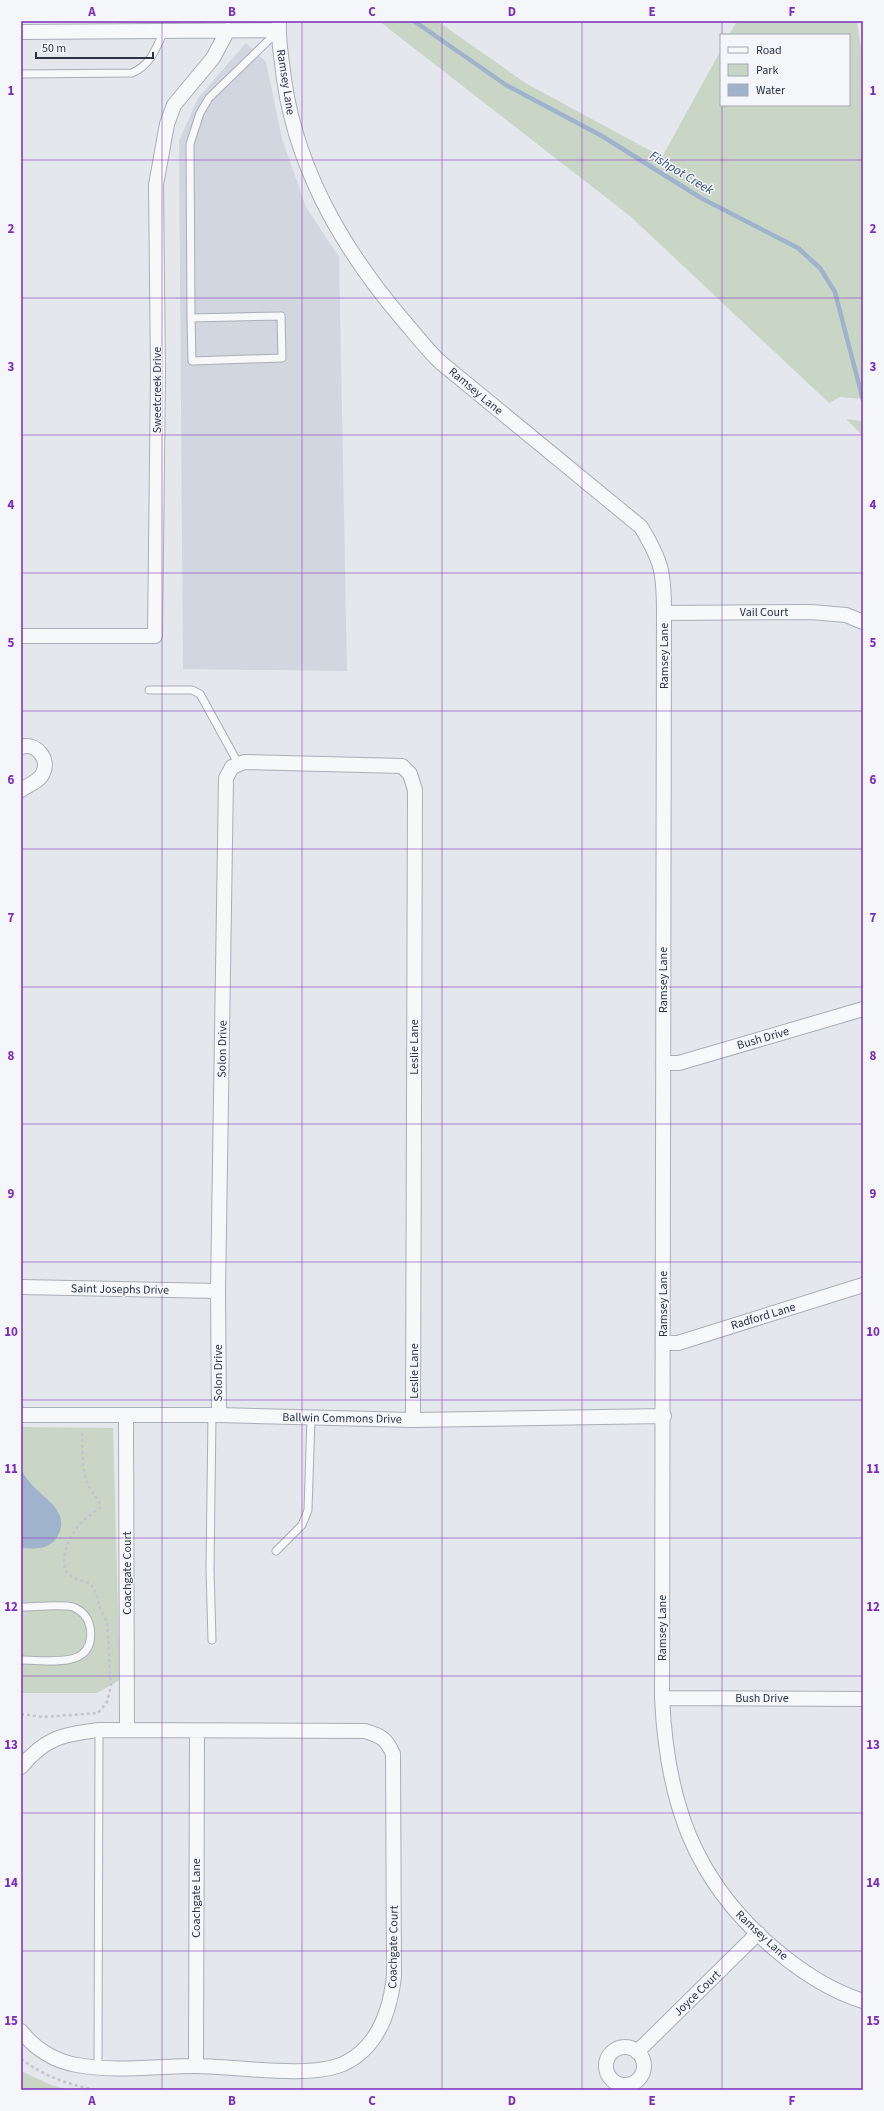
<svg xmlns="http://www.w3.org/2000/svg" width="884" height="2111" viewBox="0 0 884 2111" font-family="'Source Sans 3',sans-serif">
  <style>
    .built { fill: #d2d6de }
    .green { fill: #c9d6c5 }
    .water { fill: #9fb4cc }
    .lines { fill: none; stroke-linecap: round; stroke-linejoin: round }
    .stream { stroke: #9fb4cc; stroke-width: 4.5 }
    .lane-casing { stroke: #a9aeb7; stroke-width: 9 }
    .street-casing { stroke: #a9aeb7; stroke-width: 16 }
    .path { stroke: #c2c5cb; stroke-width: 2.5; stroke-dasharray: 3 3; stroke-linecap: butt }
    .lane { stroke: #f7f8fa; stroke-width: 7 }
    .street { stroke: #f7f8fa; stroke-width: 14 }
    .grid { fill: none; stroke: #7b2cbf; stroke-width: 1; stroke-opacity: 0.55 }
    .labels { text-anchor: middle; stroke-width: 3; stroke-linejoin: round; paint-order: stroke }
    .street-label { font-size: 12px; fill: #2b3445; stroke: #f4f6f9 }
    .water-label { font-size: 13px; font-style: italic; fill: #34527a; stroke: #f4f6f9 }
    .neatline { fill: none; stroke: #7b2cbf; stroke-width: 1.5 }
    .grid-label { font-size: 13px; text-anchor: middle; font-weight: bold; fill: #7b2cbf }
  </style>
  <rect width="100%" height="100%" fill="#e4e7ec"/>
  <path class="built" d="M246,43L266,62L282,139L306,207L339,257L347,671L183,669L179,141L198,98Z"/>
  <path class="green" d="M379,21H437L527,84L662,157L721,50V105H849V35H729L737,21H857L863,62V399L840,397L829,403L630,216Z
    M846,419L863,421V436Z
    M21,1427L113,1428L120,1680L97,1693H21Z
    M21,2071L51,2085L69,2090H21Z"/>
  <path class="water" d="M21,1470C25,1476 29,1482 34,1487C48,1501 71,1514 57,1537C50,1550 33,1549 21,1548Z"/>
  <g class="lines">
    <path class="stream" d="M414,21L506,85L602,136L701,198L798,248L820,268L835,292L863,400"/>
    <defs>
      <path id="lane" d="M21,74L132,73C151,65 156,48 164,31
        M281,316L282,358L192,361L191,318Z
        M191,318L190,144L200,113L209,98L277,32
        M149,690H192L200,694L238,763
        M212,1416L210,1569L212,1640
        M276,1551L302,1525L308,1510L311,1418
        M21,1607C33,1607 63,1604 73,1607C83,1611 88,1617 90,1627C97,1670 49,1660 21,1660
        M98,2068L99,1730"/>
      <path id="street" d="M279,21C278,35 280,49 282,63C292,162 340,246 403,320C415,334 426,348 439,361L641,527C662,562 664,572 664,613L662,1698C667,1803 694,1882 777,1951C802,1972 831,1991 863,2001
        M21,32L278,30
        M664,613L811,612L846,615L863,622
        M21,636H155L158,373L156,185L167,124L174,105L213,58L228,30
        M21,747C36,742 50,759 43,773C40,781 28,785 21,790
        M663,1063H679L863,1009
        M21,1287L218,1291
        M663,1343H678L863,1285
        M21,1415H219L413,1420L664,1416
        M219,1415L218,1291L226,778L232,767L244,762L402,766L410,774L415,790L413,1420
        M126,1416L127,1730
        M662,1698L863,1699
        M21,1767C45,1738 63,1734 99,1730L365,1731C381,1736 386,1738 393,1754L394,1976C390,2012 378,2048 343,2064C308,2079 235,2066 195,2066C157,2066 115,2072 77,2065C55,2061 35,2049 21,2031
        M606 2066a19 19 0 1 1 38 0a19 19 0 1 1-38 0Z
        M637,2052L758,1933
        M196,2066L197,1731"/>
    </defs>
    <use href="#lane" class="lane-casing"/>
    <use href="#street" class="street-casing"/>
    <path class="path" d="M21,1714L43,1717L98,1713L107,1702L111,1686L107,1622L100,1608L96,1593L91,1584L74,1578L65,1571C61,1542 77,1523 100,1508L99,1500C80,1483 83,1457 82,1433
      M21,2059C46,2077 65,2083 94,2090"/>
    <use href="#lane" class="lane"/>
    <use href="#street" class="street"/>
  </g>
  <path class="grid" d="M162,21V2090M302,21V2090M442,21V2090M582,21V2090M722,21V35M722,105V2090M21,160H863M21,298H863M21,435H863M21,573H863M21,711H863M21,849H863M21,987H863M21,1124H863M21,1262H863M21,1400H863M21,1538H863M21,1676H863M21,1813H863M21,1951H863"/>
  <g class="labels">
    <g class="street-label">
      <text transform="translate(286 82) rotate(81)" y="4">Ramsey Lane</text>
      <text transform="translate(157 390) rotate(-90)" y="4">Sweetcreek Drive</text>
      <text transform="translate(476 391) rotate(40)" y="4">Ramsey Lane</text>
      <text x="764" y="616">Vail Court</text>
      <text transform="translate(664 656) rotate(-90)" y="4">Ramsey Lane</text>
      <text transform="translate(663 980) rotate(-90)" y="4">Ramsey Lane</text>
      <text transform="translate(763 1038) rotate(-16)" y="4">Bush Drive</text>
      <text transform="translate(414 1047) rotate(-90)" y="4">Leslie Lane</text>
      <text transform="translate(222 1049) rotate(-89)" y="4">Solon Drive</text>
      <text transform="translate(120 1289) rotate(1)" y="4">Saint Josephs Drive</text>
      <text transform="translate(663 1304) rotate(-90)" y="4">Ramsey Lane</text>
      <text transform="translate(763 1316) rotate(-17)" y="4">Radford Lane</text>
      <text transform="translate(414 1371) rotate(-90)" y="4">Leslie Lane</text>
      <text transform="translate(218 1373) rotate(-90)" y="4">Solon Drive</text>
      <text transform="translate(342 1418) rotate(1)" y="4">Ballwin Commons Drive</text>
      <text transform="translate(127 1573) rotate(-90)" y="4">Coachgate Court</text>
      <text transform="translate(662 1628) rotate(-90)" y="4">Ramsey Lane</text>
      <text x="762" y="1702">Bush Drive</text>
      <text transform="translate(196 1898) rotate(-90)" y="4">Coachgate Lane</text>
      <text transform="translate(762 1935) rotate(43)" y="4">Ramsey Lane</text>
      <text transform="translate(393 1947) rotate(-89)" y="4">Coachgate Court</text>
      <text transform="translate(697 1993) rotate(-44)" y="4">Joyce Court</text>
    </g>
    <g class="water-label">
      <text transform="translate(682 172) rotate(31)" y="5">Fishpot Creek</text>
    </g>
  </g>
  <rect width="884" height="2111" fill="none" stroke="#f4f6f9" stroke-width="44"/>
  <rect x="720" y="34" width="130" height="72" fill="#f4f6f9" stroke="#a4a8b1"/>
  <rect x="728" y="47" width="20" height="6" fill="#f7f8fa" stroke="#a4a8b1"/>
  <text x="756" y="54" font-size="12" fill="#2b3445">Road</text>
  <rect x="728" y="64" width="20" height="12" fill="#c9d6c5" stroke="#a4a8b1"/>
  <text x="756" y="74" font-size="12" fill="#2b3445">Park</text>
  <rect x="728" y="84" width="20" height="12" fill="#9fb4cc" stroke="#a4a8b1"/>
  <text x="756" y="94" font-size="12" fill="#2b3445">Water</text>
  <path d="M36 52v6h117v-6" fill="none" stroke="#2b3445" stroke-width="2"/>
  <text x="42" y="52" font-size="12" fill="#2b3445" stroke="#f4f6f9" stroke-width="3" paint-order="stroke">50 m</text>
  <rect x="22" y="22" width="840" height="2067" class="neatline"/>
  <g class="grid-label">
    <text x="92" y="16">A</text>
    <text x="232" y="16">B</text>
    <text x="372" y="16">C</text>
    <text x="512" y="16">D</text>
    <text x="652" y="16">E</text>
    <text x="792" y="16">F</text>
    <text x="11" y="95">1</text>
    <text x="873" y="95">1</text>
    <text x="11" y="233">2</text>
    <text x="873" y="233">2</text>
    <text x="11" y="371">3</text>
    <text x="873" y="371">3</text>
    <text x="11" y="509">4</text>
    <text x="873" y="509">4</text>
    <text x="11" y="647">5</text>
    <text x="873" y="647">5</text>
    <text x="11" y="784">6</text>
    <text x="873" y="784">6</text>
    <text x="11" y="922">7</text>
    <text x="873" y="922">7</text>
    <text x="11" y="1060">8</text>
    <text x="873" y="1060">8</text>
    <text x="11" y="1198">9</text>
    <text x="873" y="1198">9</text>
    <text x="11" y="1336">10</text>
    <text x="873" y="1336">10</text>
    <text x="11" y="1473">11</text>
    <text x="873" y="1473">11</text>
    <text x="11" y="1611">12</text>
    <text x="873" y="1611">12</text>
    <text x="11" y="1749">13</text>
    <text x="873" y="1749">13</text>
    <text x="11" y="1887">14</text>
    <text x="873" y="1887">14</text>
    <text x="11" y="2025">15</text>
    <text x="873" y="2025">15</text>
    <text x="92" y="2105">A</text>
    <text x="232" y="2105">B</text>
    <text x="372" y="2105">C</text>
    <text x="512" y="2105">D</text>
    <text x="652" y="2105">E</text>
    <text x="792" y="2105">F</text>
  </g>
</svg>
